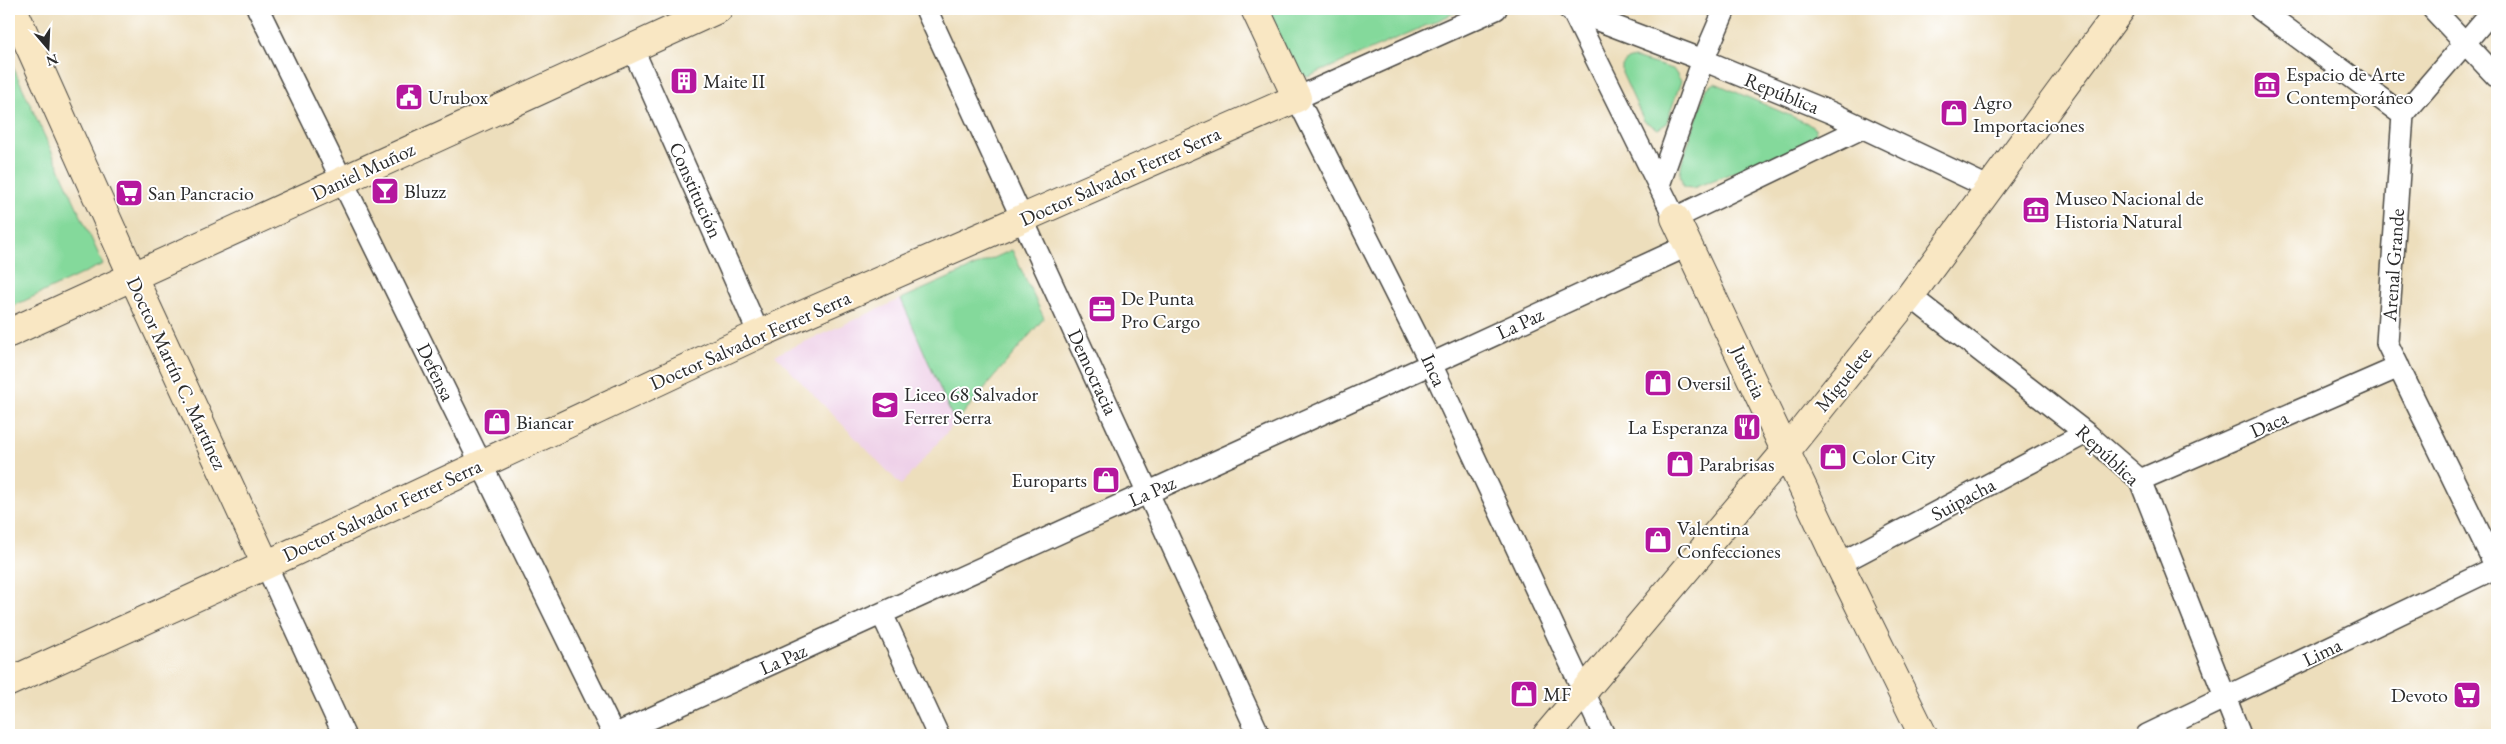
<svg xmlns="http://www.w3.org/2000/svg" width="2506" height="744" viewBox="0 0 2506 744" font-family="'EB Garamond',serif">
  <style>
    .built { fill: #eed0e8 }
    .green { fill: #84d99b; stroke: #588263 }
    .lines { fill: none; stroke-linecap: round; stroke-linejoin: round }
    .street-casing { stroke: #484641; stroke-width: 24 }
    .secondary-casing { stroke: #484641; stroke-width: 30 }
    .street { stroke: #fff; stroke-width: 21 }
    .secondary { stroke: #f9e7c3; stroke-width: 28 }
    .labels { text-anchor: middle; stroke-width: 4; stroke-linejoin: round; paint-order: stroke }
    .poi-label { font-size: 20px; fill: #2b2b2b; stroke: #fff; text-anchor: start }
    .street-label { font-size: 20px; fill: #2b2b2b; stroke: #fff }
  </style>
  <rect width="100%" height="100%" fill="#fff"/>
  <filter id="ink" filterUnits="userSpaceOnUse"><feTurbulence type="fractalNoise" baseFrequency=".02" numOctaves="2"/><feDisplacementMap in="SourceGraphic" scale="10" xChannelSelector="R" yChannelSelector="G"/><feConvolveMatrix kernelMatrix="1 2 1 2 8 2 1 2 1" color-interpolation-filters="sRGB"/></filter>
  <filter id="wash" filterUnits="userSpaceOnUse"><feTurbulence type="fractalNoise" baseFrequency=".0096" numOctaves="4" result="noise"/><feDisplacementMap in="SourceGraphic" scale="20" xChannelSelector="R" yChannelSelector="G"/><feGaussianBlur stdDeviation="1.12" result="paint"/><feColorMatrix in="noise" values="0 0 0 0 0 0 0 0 0 0 0 0 0 0 0 0 0 1.4 0 .05"/><feComposite in="paint" operator="in"/></filter>
  <g filter="url(#wash)">
    <rect width="100%" height="100%" fill="#eddebc"/>
    <path class="built" d="M901,299L955,423L901,485L775,355Z"/>
    <path class="green" d="M1266,9H1464L1308,77L1301,75L1294,67Z
      M9,58L103,264L9,308Z
      M1634,58L1673,69L1681,81L1666,124L1658,129L1644,121L1622,73V66L1627,60Z
      M1715,83L1807,123L1815,129L1817,137L1810,143L1693,188L1683,187L1680,173L1682,162L1707,88Z
      M1012,250L1044,318L955,423L901,299Z"/>
  </g>
  <g filter="url(#ink)">
    <g class="lines">
      <defs>
        <path id="street" d="M258,9L614,735
          M926,9L1259,735
          M1496,9L1297,98L1431,364L1604,735
          M1569,9L1703,60L1832,113L1990,188
          M2260,9L2403,115
          M2433,9L2497,77
          M1572,10L1675,218L1862,128
          M632,47L759,334
          M2403,115L2387,343L2497,569
          M2403,115L2494,9
          M1659,185L1703,60L1725,9
          M1910,296L2086,433L2140,480L2240,735
          M2140,480L2399,367
          M1839,564L2086,433
          M266,565L344,735
          M882,614L938,735
          M614,735L1431,364L1689,245
          M2147,735L2497,567"/>
        <path id="secondary" d="M13,9L133,277L266,565
          M1675,218L1839,564L1923,735
          M9,333L718,9
          M9,682L266,565L759,334L1297,98L1255,9
          M1547,735L1786,451L1910,296L2121,9"/>
      </defs>
      <use href="#street" class="street-casing"/>
      <use href="#secondary" class="secondary-casing"/>
      <use href="#street" class="street"/>
      <use href="#secondary" class="secondary"/>
    </g>
  </g>
  <defs>
    <symbol id="building-square" viewBox="-11 -11 22 22"><rect x="-9" y="-9" width="18" height="18" rx="4" fill="#b5179e" stroke="#fff"/><path d="M-4-6H4V6H1V3H-1V6H-4ZM-2.5-4.3h1.7v1.8h-1.7ZM.8-4.3h1.7v1.8H.8ZM-2.5-1h1.7V.8h-1.7ZM.8-1h1.7V.8H.8Z" fill="#fff"/></symbol>
    <symbol id="museum-square" viewBox="-11 -11 22 22"><rect x="-9" y="-9" width="18" height="18" rx="4" fill="#b5179e" stroke="#fff"/><path d="M0-6L6-3V-2H-6V-3ZM-5-1h2V3h-2ZM-1-1h2V3h-2ZM3-1h2V3H3ZM-6 4H6V6H-6Z" fill="#fff"/></symbol>
    <symbol id="civic-square" viewBox="-11 -11 22 22"><rect x="-9" y="-9" width="18" height="18" rx="4" fill="#b5179e" stroke="#fff"/><path d="M-.6-6.5H3V-4.5H.6V-3L4-1V1h2V6H-6V1h2V-1L-.6-3ZM-1.2 2.5V6h2.4V2.5Z" fill="#fff"/></symbol>
    <symbol id="shop-square" viewBox="-11 -11 22 22"><rect x="-9" y="-9" width="18" height="18" rx="4" fill="#b5179e" stroke="#fff"/><path d="M-5-2.5h2.3a2.7 3.5 0 0 1 5.4 0H5L5.5 6h-11ZM-1.5-2.5h3a1.5 2.3 0 0 0-3 0Z" fill="#fff"/></symbol>
    <symbol id="bar-square" viewBox="-11 -11 22 22"><rect x="-9" y="-9" width="18" height="18" rx="4" fill="#b5179e" stroke="#fff"/><path d="M-6-5H6L.8 .8V4.5H3.5V6h-7V4.5H-.8V.8Z" fill="#fff"/></symbol>
    <symbol id="supermarket-square" viewBox="-11 -11 22 22"><rect x="-9" y="-9" width="18" height="18" rx="4" fill="#b5179e" stroke="#fff"/><path d="M-6-5.5h2.5l.6 2H6L4.5 2H-2.5L-4.4-4H-6ZM-1.5 3.2a1.3 1.3 0 1 0 .1 0ZM3 3.2a1.3 1.3 0 1 0 .1 0Z" fill="#fff"/></symbol>
    <symbol id="office-square" viewBox="-11 -11 22 22"><rect x="-9" y="-9" width="18" height="18" rx="4" fill="#b5179e" stroke="#fff"/><path d="M-6-3h4V-5.5h4V-3h4V5H-6ZM-1-4.5V-3h2v-1.5ZM-6 0V1H6V0Z" fill="#fff"/></symbol>
    <symbol id="school-square" viewBox="-11 -11 22 22"><rect x="-9" y="-9" width="18" height="18" rx="4" fill="#b5179e" stroke="#fff"/><path d="M0-5L7-2L0 1L-7-2ZM-4 1L0 2.5L4 1V4Q0 6-4 4Z" fill="#fff"/></symbol>
    <symbol id="restaurant-square" viewBox="-11 -11 22 22"><rect x="-9" y="-9" width="18" height="18" rx="4" fill="#b5179e" stroke="#fff"/><path d="M-5-6h1v4h1v-4h1v4h1v-4h1v5L-1.5 .5V6h-2V.5L-5-1ZM5-6V6H3V1.5H1.5Q1.5-4 5-6Z" fill="#fff"/></symbol>
  </defs>
  <g fill-rule="evenodd">
    <use href="#building-square" x="668" y="65" width="32" height="32"/>
    <use href="#museum-square" x="2251" y="69" width="32" height="32"/>
    <use href="#civic-square" x="393" y="81" width="32" height="32"/>
    <use href="#shop-square" x="1938" y="97" width="32" height="32"/>
    <use href="#bar-square" x="369" y="175" width="32" height="32"/>
    <use href="#supermarket-square" x="113" y="177" width="32" height="32"/>
    <use href="#museum-square" x="2020" y="194" width="32" height="32"/>
    <use href="#office-square" x="1086" y="293" width="32" height="32"/>
    <use href="#shop-square" x="1642" y="367" width="32" height="32"/>
    <use href="#school-square" x="869" y="389" width="32" height="32"/>
    <use href="#shop-square" x="481" y="406" width="32" height="32"/>
    <use href="#restaurant-square" x="1731" y="411" width="32" height="32"/>
    <use href="#shop-square" x="1817" y="441" width="32" height="32"/>
    <use href="#shop-square" x="1664" y="448" width="32" height="32"/>
    <use href="#shop-square" x="1090" y="464" width="32" height="32"/>
    <use href="#shop-square" x="1642" y="524" width="32" height="32"/>
    <use href="#shop-square" x="1508" y="678" width="32" height="32"/>
    <use href="#supermarket-square" x="2451" y="679" width="32" height="32"/>
  </g>
  <g class="labels">
    <g class="poi-label">
      <text x="2286" y="81">Espacio de Arte<tspan x="2286" dy="23">Contemporáneo</tspan></text>
      <text x="703" y="88">Maite II</text>
      <text x="428" y="104">Urubox</text>
      <text x="1973" y="109">Agro<tspan x="1973" dy="23">Importaciones</tspan></text>
      <text x="404" y="198">Bluzz</text>
      <text x="148" y="200">San Pancracio</text>
      <text x="2055" y="205">Museo Nacional de<tspan x="2055" dy="23">Historia Natural</tspan></text>
      <text x="1121" y="305">De Punta<tspan x="1121" dy="23">Pro Cargo</tspan></text>
      <text x="1677" y="390">Oversil</text>
      <text x="904" y="401">Liceo 68 Salvador<tspan x="904" dy="23">Ferrer Serra</tspan></text>
      <text x="516" y="429">Biancar</text>
      <text x="1728" y="434" text-anchor="end">La Esperanza</text>
      <text x="1852" y="464">Color City</text>
      <text x="1699" y="471">Parabrisas</text>
      <text x="1087" y="487" text-anchor="end">Europarts</text>
      <text x="1677" y="535">Valentina<tspan x="1677" dy="23">Confecciones</tspan></text>
      <text x="1543" y="701">MF</text>
      <text x="2448" y="702" text-anchor="end">Devoto</text>
    </g>
    <g class="street-label">
      <text transform="translate(1782 93) rotate(22)" y="7">República</text>
      <text transform="translate(363 171) rotate(-25)" y="7">Daniel Muñoz</text>
      <text transform="translate(1120 176) rotate(-24)" y="7">Doctor Salvador Ferrer Serra</text>
      <text transform="translate(696 190) rotate(66)" y="7">Constitución</text>
      <text transform="translate(2393 265) rotate(-86)" y="7">Arenal Grande</text>
      <text transform="translate(1520 323) rotate(-25)" y="7">La Paz</text>
      <text transform="translate(750 340) rotate(-24)" y="7">Doctor Salvador Ferrer Serra</text>
      <text transform="translate(1434 370) rotate(65)" y="7">Inca</text>
      <text transform="translate(436 372) rotate(64)" y="7">Defensa</text>
      <text transform="translate(1093 372) rotate(65)" y="7">Democracia</text>
      <text transform="translate(1749 372) rotate(65)" y="7">Justicia</text>
      <text transform="translate(177 373) rotate(65)" y="7">Doctor Martín C. Martínez</text>
      <text transform="translate(1843 379) rotate(-51)" y="7">Miguelete</text>
      <text transform="translate(2269 424) rotate(-24)" y="7">Daca</text>
      <text transform="translate(2108 455) rotate(43)" y="7">República</text>
      <text transform="translate(1152 491) rotate(-24)" y="7">La Paz</text>
      <text transform="translate(1963 499) rotate(-28)" y="7">Suipacha</text>
      <text transform="translate(382 510) rotate(-25)" y="7">Doctor Salvador Ferrer Serra</text>
      <text transform="translate(2322 652) rotate(-26)" y="7">Lima</text>
      <text transform="translate(783 659) rotate(-24)" y="7">La Paz</text>
    </g>
  </g>
  <rect width="2506" height="744" fill="none" stroke="#fff" stroke-width="30"/>
  <g transform="translate(48 48) rotate(161)" stroke="#ffffff" stroke-width="4" paint-order="stroke">
  <path d="M0-4L9 19L0 12L-9 19Z" fill="#2b2b2b"/>
  <text y="-8" font-size="14" font-weight="bold" text-anchor="middle" fill="#2b2b2b">N</text>
  </g>
</svg>
